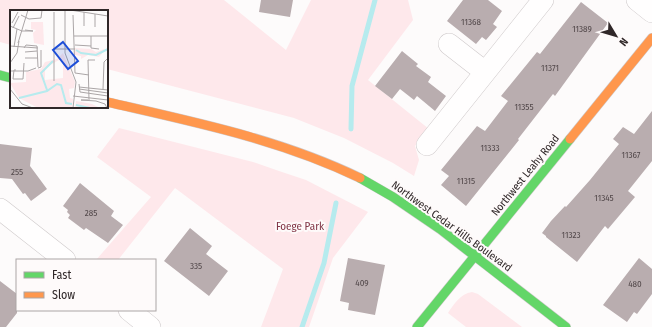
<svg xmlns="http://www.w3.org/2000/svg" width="652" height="327" viewBox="0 0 652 327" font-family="'Fira Sans Condensed',sans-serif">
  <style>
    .green { fill: #fee8eb }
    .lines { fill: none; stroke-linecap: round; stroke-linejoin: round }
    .stream { stroke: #b6ebee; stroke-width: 5 }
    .building { fill: #b9adaf }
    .street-casing { stroke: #cec9ca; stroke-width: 22 }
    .fast-casing { stroke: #cec9ca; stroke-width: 10 }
    .slow-casing { stroke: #cec9ca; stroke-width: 10 }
    .street { stroke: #fffefe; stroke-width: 21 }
    .fast { stroke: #63d668; stroke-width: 9 }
    .slow { stroke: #ff974d; stroke-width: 9 }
    .labels { text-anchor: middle; stroke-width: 4; stroke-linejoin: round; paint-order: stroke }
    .number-label { font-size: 9px; fill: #52484a }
    .street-label { font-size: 11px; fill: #2f2728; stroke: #fefafa }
    .park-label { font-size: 11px; fill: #803445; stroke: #fefafa }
    .inset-river { fill: none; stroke: #b6ebee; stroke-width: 2 }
    .inset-road { fill: none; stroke: #aba6a7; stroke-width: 1 }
    .view { fill: #1d4ed8; fill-opacity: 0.15; stroke: #1d4ed8; stroke-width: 2 }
    .inset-edge { fill: none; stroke: #2f2728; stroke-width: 2 }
  </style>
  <rect width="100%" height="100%" fill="#fdfbfb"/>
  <path class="green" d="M0,0H224L286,50L311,0H408L413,20L368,80L429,129L415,146L419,160L414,176L393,163L344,138L294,118L107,69V11H11V45L0,42Z
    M119,128L253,162L279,171L306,180L368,212L333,258L309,327H261L283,269L175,188L118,260H96L151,197L97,157Z
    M472,292L478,294L522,327H466L448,313C454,304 460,294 472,292Z"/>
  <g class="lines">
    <path class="stream" d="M351,129L352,86L375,0
      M302,327L324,263L336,203"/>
  </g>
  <path class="building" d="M261,0H293L290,17L259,12Z
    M463,0H488L502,11L493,24L497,27L486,40L482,37L476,44L447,21Z
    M581,2L608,23L555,96L553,94L518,139L519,140L466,206L441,185L449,176L441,170L477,126L485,131L508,101L501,96L537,52L540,54Z
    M402,51L418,64L416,66L431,77L428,82L446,96L435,111L417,96L414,100L400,89L392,99L375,86Z
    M652,111V161L628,191L635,197L608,229L605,226L577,262L546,237V236L542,233L551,221L565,206L566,207L590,180L619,144L613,139L623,127L634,134Z
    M0,144L32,148L30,166L47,189L31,201L25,193L23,194L12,179L0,178Z
    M80,183L114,211L111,216L123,225L108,243L86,228L84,230L68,218L70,215L67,212L68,210L63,206Z
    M190,228L212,246L206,254L228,271L209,296L164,261Z
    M348,258L385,265L375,315L348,310L349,303L340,301Z
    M639,258L652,269V294L637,314L634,312L627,322L603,305Z
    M0,281L17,294V313L6,327H0Z"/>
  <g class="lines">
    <defs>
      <path id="street" d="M637,0L652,12
        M449,44L485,72
        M427,145L543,0
        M0,209L65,260
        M129,310L150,327"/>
      <path id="fast" d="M0,75L11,78
        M360,178L393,197L440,229L566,327
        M417,327L570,139"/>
      <path id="slow" d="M107,102C194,122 279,139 360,178
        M570,139L652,38"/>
    </defs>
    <use href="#street" class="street-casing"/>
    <use href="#fast" class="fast-casing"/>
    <use href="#slow" class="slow-casing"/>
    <use href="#street" class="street"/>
    <use href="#fast" class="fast"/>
    <use href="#slow" class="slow"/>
  </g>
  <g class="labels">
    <g class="number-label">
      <text x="471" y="25">11368</text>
      <text x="582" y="32">11389</text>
      <text x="550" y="71">11371</text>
      <text x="524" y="110">11355</text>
      <text x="490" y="151">11333</text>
      <text x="631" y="158">11367</text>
      <text x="17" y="175">255</text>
      <text x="466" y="184">11315</text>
      <text x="604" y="201">11345</text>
      <text x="91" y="216">285</text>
      <text x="571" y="238">11323</text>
      <text x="196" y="269">335</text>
      <text x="362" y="286">409</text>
      <text x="635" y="287">480</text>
    </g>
    <g class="street-label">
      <text transform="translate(525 175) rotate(-51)" y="4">Northwest Leahy Road</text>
      <text transform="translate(452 226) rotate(36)" y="4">Northwest Cedar Hills Boulevard</text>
    </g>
    <g class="park-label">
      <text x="300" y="230">Foege Park</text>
    </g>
  </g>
  <g transform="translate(10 10)">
    <rect width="98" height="98" fill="#fdfbfb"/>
    <path d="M21,12H33L34,35L24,33L23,23L26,20L21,19ZM65,38L81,39L86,42L94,39V41L89,47L78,45L71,49V46L65,45ZM53,43L65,72L64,78L59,79L60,88L63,89L62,98H28L9,88L0,73L16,72V62L31,59L35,52L47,49ZM49,50H53V68L35,70V58ZM66,91L82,94L90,98H65Z" fill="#fee8eb" fill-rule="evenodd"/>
    <path class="inset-river" d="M66,40L71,43L86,45L98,39M37,80L31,63L43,51M9,88L37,81L47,74L51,75L56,93L62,94M66,95L80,98"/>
    <path class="inset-road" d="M55,0V43L66,72L63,98M60,0L98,6M74,2V16M85,4V17M11,5L19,9L31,8L32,0M63,5L65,63L79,65M2,13L8,2M0,16L12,21H23L15,20M3,18L9,6M64,26H98M81,26V38L89,39M8,33L18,0M65,35L81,36M0,36L28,38M4,37L7,19M14,38L16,35L27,36L28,57M44,39H65M15,42L27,41M15,48H28M0,53L7,43L9,31M28,58L31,57V40M6,60H4L3,69H13L14,53M0,61H18L26,58M44,71V2M69,74L70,82L98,86M69,77L98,80M0,79L12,94L23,98M69,79L98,83M93,79L94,52L98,48M63,86L98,90M78,90H71L86,91L95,94L97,98M79,90L78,50H85"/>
    <path class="view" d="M53,32L68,51L58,59L43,40Z"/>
    <rect width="98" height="98" class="inset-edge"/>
  </g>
  <rect x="16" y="259" width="140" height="52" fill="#fefafa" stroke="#aba6a6"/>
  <rect x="24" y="272" width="20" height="6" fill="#63d668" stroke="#aba6a6"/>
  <text x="52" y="279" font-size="12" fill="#2f2728">Fast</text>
  <rect x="24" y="292" width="20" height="6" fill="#ff974d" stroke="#aba6a6"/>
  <text x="52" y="299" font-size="12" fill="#2f2728">Slow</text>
  <g transform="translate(616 36) rotate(128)" stroke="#fefafa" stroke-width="3" paint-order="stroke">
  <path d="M0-3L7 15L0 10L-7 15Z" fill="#2f2728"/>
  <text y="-6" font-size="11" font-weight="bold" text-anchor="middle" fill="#2f2728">N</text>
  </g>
</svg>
